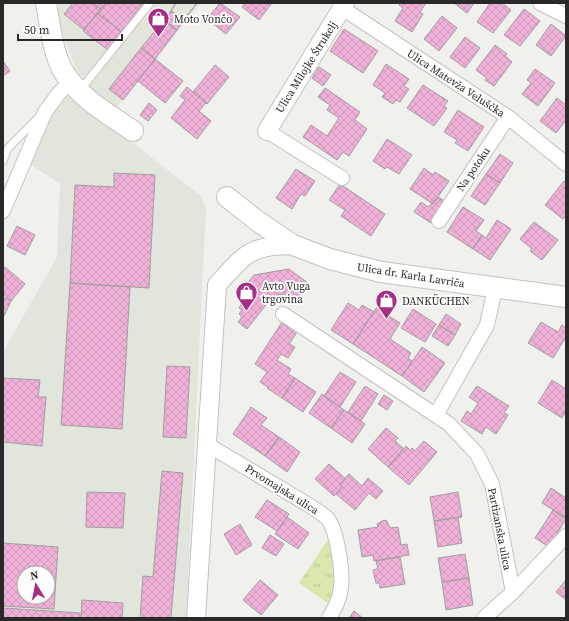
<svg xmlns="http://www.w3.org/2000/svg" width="569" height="621" viewBox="0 0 569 621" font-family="'Source Serif 4',serif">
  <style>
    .built { fill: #e2e5db; fill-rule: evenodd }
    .grass { fill: url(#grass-tufts) }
    .building { fill: url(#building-cross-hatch); stroke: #a19ea0; fill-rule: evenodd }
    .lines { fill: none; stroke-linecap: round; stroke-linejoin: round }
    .service-casing { stroke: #c2c3c0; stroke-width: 9 }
    .minor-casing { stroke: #c2c3c0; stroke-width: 16 }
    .tertiary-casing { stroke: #c2c3c0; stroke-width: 20 }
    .secondary-casing { stroke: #c2c3c0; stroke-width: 22 }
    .service { stroke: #fff; stroke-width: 7 }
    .minor { stroke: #fff; stroke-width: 14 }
    .tertiary { stroke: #fff; stroke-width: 18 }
    .secondary { stroke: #fff; stroke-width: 20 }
    .labels { text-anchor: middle; stroke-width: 3.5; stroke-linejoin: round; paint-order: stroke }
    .poi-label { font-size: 11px; fill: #282928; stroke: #fdfefb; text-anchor: start }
    .street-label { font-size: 11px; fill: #282928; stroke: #fdfefb }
  </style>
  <defs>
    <pattern id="grass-tufts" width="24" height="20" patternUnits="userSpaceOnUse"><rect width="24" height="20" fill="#d9e8af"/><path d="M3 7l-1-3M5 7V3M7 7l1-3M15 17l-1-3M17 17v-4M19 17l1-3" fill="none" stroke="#bac797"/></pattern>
    <pattern id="building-cross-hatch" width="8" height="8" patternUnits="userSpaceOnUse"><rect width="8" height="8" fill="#efb1d8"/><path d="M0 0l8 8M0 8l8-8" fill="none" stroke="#cd98b9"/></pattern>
  </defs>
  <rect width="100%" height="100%" fill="#f0f1ed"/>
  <path class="built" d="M59,3H201L117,107L92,88L76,70L57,17Z
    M70,94L201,196L206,208L186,618H3V352L57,257L60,184L30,164L49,117ZM24,573H48V597H24Z"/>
  <path class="grass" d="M330,536L337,579L330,605L299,583Z"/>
  <path class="building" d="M73,3H92L101,9L84,30L64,14Z
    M92,3H106L101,9Z
    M106,3H143L122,32L97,13Z
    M176,3H197L184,20L171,11Z
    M176,3H197L184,20L171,11Z
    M220,3L240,17L226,34L207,19Z
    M245,3H272L259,20L242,7Z
    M400,3H426L420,12L423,14L412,32L395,21L403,8L399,5Z
    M454,3H474L467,13Z
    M490,3H502L511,10L493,33L477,22Z
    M524,9L540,21L520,46L504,35Z
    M171,11L184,20L177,30L164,20Z
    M97,13L122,32L108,50L83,31Z
    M442,16L457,28L439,51L424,39Z
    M164,20L177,30L155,59L141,48Z
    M551,24L566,36L551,56L536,45Z
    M344,29L378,51L363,73L330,51Z
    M465,37L480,48L465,68L450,57Z
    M495,45L507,54L505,56L512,62L494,86L485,80L487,78L476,70Z
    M141,48L155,59L123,100L109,89Z
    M155,59L183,81L165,103L138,81Z
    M3,61L10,71L3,76Z
    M386,64L409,79L404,86L409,89L400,102L396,100L393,104L382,97L385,93L373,85Z
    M215,65L229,77L207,104L193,92Z
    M319,67L331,75L323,86L312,78Z
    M535,69L555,83L538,106L522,94L531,83L527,80Z
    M423,85L448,101L444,106L447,108L434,126L407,108Z
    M187,87L206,103L199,111L211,121L197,139L171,118L185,100L180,96Z
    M325,88L360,112L355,120L367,129L349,156L343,152L337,160L303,137L311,125L327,136L339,118L327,110L330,105L318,97Z
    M557,98L566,105V120L556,133L540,121Z
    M149,103L157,110L148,121L140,115Z
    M458,110L484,127L468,151L455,143L457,140L444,132Z
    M387,139L412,155L399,174L387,167L385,169L373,161Z
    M500,154L513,163L500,183L486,174Z
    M424,168L433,175L435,172L449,181L433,204L410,189Z
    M296,169L315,181L305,196L301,194L292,209L276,198Z
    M114,173L155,175L149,288L70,283L75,185L114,187Z
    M486,174L500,183L485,205L471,196Z
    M564,181L566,182V215L563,219L545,205Z
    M340,184L385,214L371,236L341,216L345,210L329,200Z
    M438,197L446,202L431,223L414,212L421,202L428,207Z
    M463,207L484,220L476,231L482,235L473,249L447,232Z
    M497,220L511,229L490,260L473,249L482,235L486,238Z
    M534,222L558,240L542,260L530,251L532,249L520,239Z
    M17,226L35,235L25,255L7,246Z
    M5,267L25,284L11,301L3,294V270Z
    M289,269L308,283L294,302L284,294L273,296L247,329L238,322L242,317L239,314L242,310L239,308L242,303L240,301L243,297L239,294L254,275Z
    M70,283L130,287L122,429L61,425Z
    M3,297L11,301L3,318Z
    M348,303L359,310L362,305L374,312L353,344L331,330Z
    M376,308L400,323L390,339L411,353L408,358L412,361L402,376L353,344Z
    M413,309L436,324L425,342L401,328Z
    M446,314L461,324L455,335L439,325Z
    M282,322L297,332L289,344L295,347L288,358L281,354L277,360L291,369L288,374L295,378L282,398L267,388L268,387L260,382L267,372L255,364Z
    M541,322L558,332L562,325L566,328V337L553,358L528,343Z
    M439,325L455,335L448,346L432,336Z
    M422,347L445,363L424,392L402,376Z
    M167,366L190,367L186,438L163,437Z
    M340,372L356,382L340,407L324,396Z
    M3,378L40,380L38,397H46L42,446L3,442Z
    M295,378L316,392L303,412L282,398Z
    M552,380L566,389V411L562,418L538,403Z
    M365,386L378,394L361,421L348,412Z
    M477,386L509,406L504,413L508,415L496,434L486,427L482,434L461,421L467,411L471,414L478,403L469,397Z
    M322,394L344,410L331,428L309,413Z
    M384,395L393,401L387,410L378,404Z
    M251,407L267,418L261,425L279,437L265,456L233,434Z
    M344,410L365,424L352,443L331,428Z
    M386,428L398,438L395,441L404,449L388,467L368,449Z
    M279,437L300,452L287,472L265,456Z
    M424,441L437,452L409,485L388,467L406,446L410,450L412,448L415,451Z
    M329,464L346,479L340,485L342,487L334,496L315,479Z
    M162,471L183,473L171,618H140L143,576L153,577Z
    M349,474L362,486L368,478L383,491L376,499L369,493L355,510L336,494L342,487L340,485Z
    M551,488L566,498V518L542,503Z
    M87,492L125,493L123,528L86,527Z
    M458,492L462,517L434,521L430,497Z
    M267,500L289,514L277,531L255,517Z
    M553,510L566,519L549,547L535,538Z
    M287,517L309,533L298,549L275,534Z
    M458,517L462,543L438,547L434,521Z
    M384,520L387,521L390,528L398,527L401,545L407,544L409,555L374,561L373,555L362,557L358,530L378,527L377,524Z
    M240,524L252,545L236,555L224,534Z
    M270,535L284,544L276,556L262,548Z
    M3,543L58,547L54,609L3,606ZM24,573H48V597H24Z
    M465,554L469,578L442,582L438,558Z
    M400,557L405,584L380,588L379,583H376L373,570L378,569L376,561Z
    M469,578L473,605L446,610L442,582Z
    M260,580L278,595L261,615L243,600Z
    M566,580V600L556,592Z
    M82,600L123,603L122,618H81Z
    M3,608L80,613V618H3Z
    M354,611L363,618H349Z"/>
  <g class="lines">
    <defs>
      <path id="service" d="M81,89L150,3
        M3,161L8,148L39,117"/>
      <path id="minor" d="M540,3L566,16
        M342,8L508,117L566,164
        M267,131L342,178
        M3,211L45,112L59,93L72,81
        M439,221L508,117
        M283,314L449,424L477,454L492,484L513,592
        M436,415L487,325L495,288
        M208,445L312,507C317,511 323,514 327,518C337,529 343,572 341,587C340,599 335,608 329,618
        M484,618L513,592L566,536"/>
      <path id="tertiary" d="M267,131L345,3
        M196,618L217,285C245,254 250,245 293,245"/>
      <path id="secondary" d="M46,3C50,24 52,49 62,69C77,97 109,114 133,131
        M227,197L256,220L293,245L330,259L381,272L566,297"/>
    </defs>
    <use href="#service" class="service-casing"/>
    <use href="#minor" class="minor-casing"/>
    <use href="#tertiary" class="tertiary-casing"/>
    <use href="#secondary" class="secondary-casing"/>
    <use href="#service" class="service"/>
    <use href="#minor" class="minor"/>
    <use href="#tertiary" class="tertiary"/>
    <use href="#secondary" class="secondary"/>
  </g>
  <defs>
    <symbol id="shop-pin" viewBox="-11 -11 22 30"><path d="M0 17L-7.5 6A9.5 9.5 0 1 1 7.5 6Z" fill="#a62e85" stroke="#fdfefb"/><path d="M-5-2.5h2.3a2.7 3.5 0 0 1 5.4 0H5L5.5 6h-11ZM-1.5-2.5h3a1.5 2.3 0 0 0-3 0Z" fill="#fff"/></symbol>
  </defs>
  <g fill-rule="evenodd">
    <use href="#shop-pin" x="146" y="6" width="25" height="34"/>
    <use href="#shop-pin" x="234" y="280" width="25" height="34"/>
    <use href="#shop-pin" x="374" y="288" width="25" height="34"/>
  </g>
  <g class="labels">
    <g class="poi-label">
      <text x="174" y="23">Moto Vončo</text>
      <text x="262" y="290">Avto Vuga<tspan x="262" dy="13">trgovina</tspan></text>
      <text x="402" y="305">DANKÜCHEN</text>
    </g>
    <g class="street-label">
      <text transform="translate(306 67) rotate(-58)" y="4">Ulica Milojke Štrukelj</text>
      <text transform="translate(456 83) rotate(33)" y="4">Ulica Matevža Veluščka</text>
      <text transform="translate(473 169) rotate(-56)" y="4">Na potoku</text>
      <text transform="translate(411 275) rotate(9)" y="4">Ulica dr. Karla Lavriča</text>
      <text transform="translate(282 489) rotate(32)" y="4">Prvomajska ulica</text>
      <text transform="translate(500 529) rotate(79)" y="4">Partizanska ulica</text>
    </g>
  </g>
  <rect width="569" height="621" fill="none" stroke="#282928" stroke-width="8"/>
  <g transform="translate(36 585) rotate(350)"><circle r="19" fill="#fdfefb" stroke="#a8a9a7"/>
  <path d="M0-3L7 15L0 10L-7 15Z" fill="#a62e85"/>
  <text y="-6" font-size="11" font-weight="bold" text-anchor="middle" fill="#282928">N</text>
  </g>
  <path d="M18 34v6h104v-6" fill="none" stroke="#282928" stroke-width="2"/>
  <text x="24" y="34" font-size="12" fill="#282928" stroke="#fdfefb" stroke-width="3" paint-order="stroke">50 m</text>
</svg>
